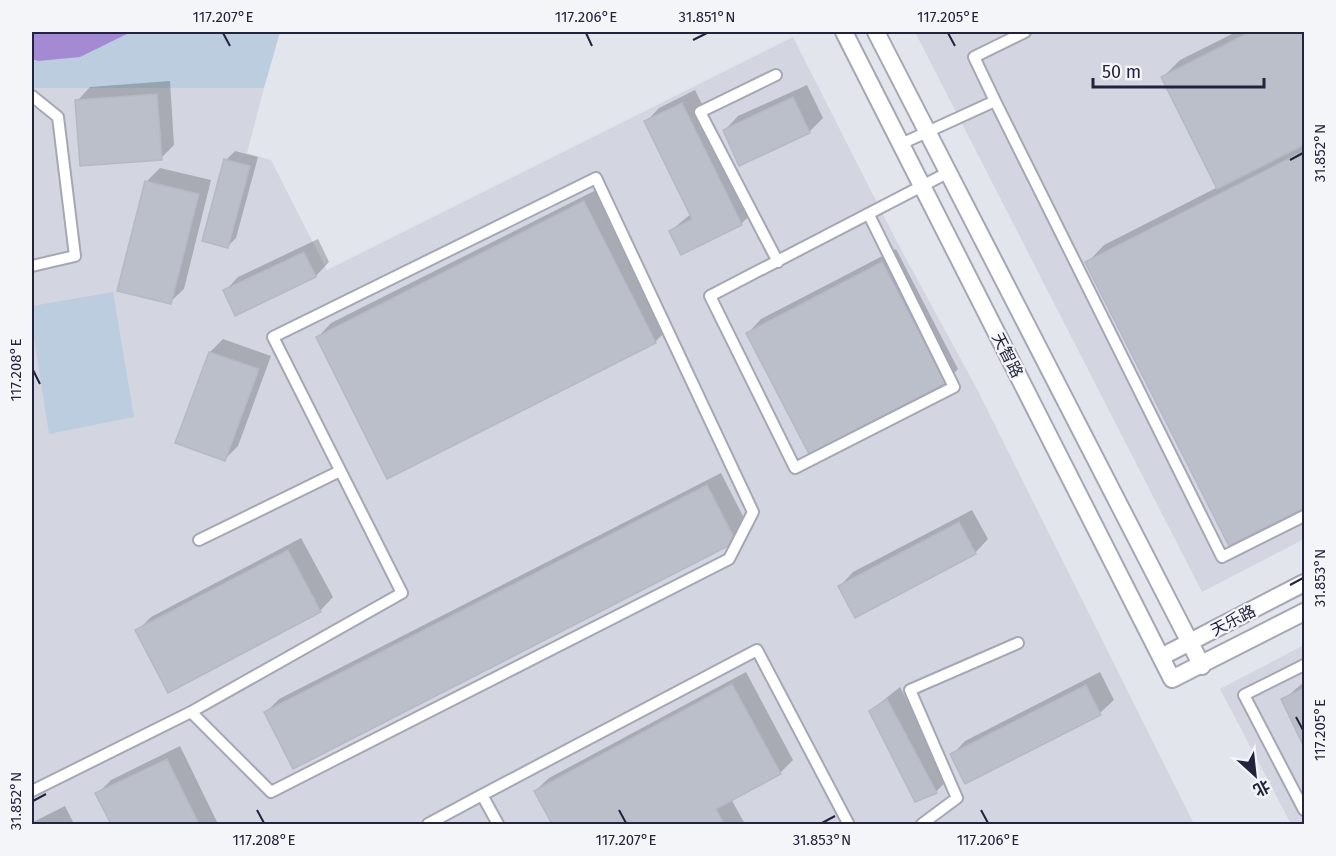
<svg xmlns="http://www.w3.org/2000/svg" width="1336" height="856" viewBox="0 0 1336 856" font-family="'Fira Sans','Noto Sans SC',sans-serif">
  <style>
    .built { fill: #d3d6e0 }
    .green { fill: #bbcdde }
    .water { fill: #a48ad2 }
    .shadow { fill: #0003 }
    .building { fill: #bbbfca; stroke: #b5b8c6; stroke-width: 1.5 }
    .lines { fill: none; stroke-linecap: round; stroke-linejoin: round }
    .service-casing { stroke: #a5a7b4; stroke-width: 14 }
    .tertiary-casing { stroke: #a5a7b4; stroke-width: 20 }
    .service { stroke: #fff; stroke-width: 10 }
    .tertiary { stroke: #fff; stroke-width: 16 }
    .ticks { fill: none; stroke: #22243e; stroke-width: 2 }
    .labels { text-anchor: middle; stroke-width: 4.5; stroke-linejoin: round; paint-order: stroke }
    .street-label { font-size: 16px; fill: #22243e; stroke: #f3f5f9 }
    .neatline { fill: none; stroke: #22243e; stroke-width: 2 }
    .ticks-label { font-size: 15px; text-anchor: middle; fill: #22243e }
  </style>
  <rect width="100%" height="100%" fill="#e2e5ec"/>
  <path class="built" d="M915,32H1304V539L1202,592Z
    M793,37L896,240L977,389L1194,824H32V88H264L247,153L271,160L327,270Z
    M1304,645V824H1291L1220,689Z"/>
  <path class="green" d="M32,32H280L264,88H32Z
    M113,292L134,417L49,434L32,325V306Z"/>
  <path class="water" d="M32,32H131L80,57L38,61L32,59Z"/>
  <path class="shadow" d="M1236,32H1304V506L1229,544L1087,263L1104,245L1218,187L1163,77L1180,60Z
    M170,81L174,145L161,158L77,101L90,87Z
    M807,85L823,118L809,132L725,130L738,116Z
    M695,90L755,210L741,224L681,253L670,231L691,214L646,122L659,108Z
    M235,151L258,157L236,238L227,247L226,160Z
    M160,168L211,180L184,289L170,302L119,290L147,181Z
    M598,189L668,329L655,342L318,337L331,323Z
    M318,239L329,262L316,276L236,314L225,291L238,277Z
    M896,249L958,369L945,382L748,333L761,319Z
    M223,339L271,356L238,446L225,459L210,352Z
    M721,473L749,528L736,541L266,712L279,699Z
    M972,510L988,539L975,553L840,586L853,572Z
    M301,538L333,597L320,611L137,631L151,617Z
    M746,672L793,760L780,773L731,799L745,824H553L535,791L549,778Z
    M1100,672L1114,700L1100,713L966,782L952,755L965,741Z
    M1304,682V743L1283,700Z
    M900,687L949,778L936,792L870,711Z
    M180,746L218,824H112L97,794L111,780Z
    M65,806L74,824H32L35,821Z"/>
  <path class="building" d="M1250,32H1304V145L1217,189L1161,77Z
    M157,94L162,160L80,166L75,100Z
    M793,97L810,133L739,166L723,130Z
    M682,103L742,225L681,255L669,231L692,219L644,121Z
    M1304,151V508L1229,546L1085,262Z
    M224,159L250,166L228,248L202,241Z
    M145,181L199,194L171,304L117,291Z
    M584,201L656,343L387,479L316,337Z
    M304,252L316,277L235,316L223,290Z
    M882,262L946,383L809,454L746,333Z
    M209,352L259,369L225,461L175,443Z
    M707,485L736,542L293,769L264,712Z
    M959,522L976,554L855,618L838,586Z
    M288,550L321,612L168,693L135,630Z
    M732,684L781,774L716,809L724,824H552L534,791Z
    M1086,685L1101,715L965,784L950,754Z
    M1304,688V747L1281,699Z
    M887,699L937,793L915,802L869,711Z
    M167,759L199,824H111L95,793Z"/>
  <g class="lines">
    <defs>
      <path id="service" d="M776,75L700,112L778,262
        M32,96L58,117L75,256L32,266
        M995,101L1222,557L1304,516
        M901,144L995,101L974,57L1025,32
        M869,215L954,387L795,468L710,296L949,172
        M199,540L340,471
        M1304,665L1244,695L1304,810
        M32,791L191,712L402,593L273,337L596,178L753,512L729,559L271,792L191,712
        M428,824L482,795
        M498,824L482,795L757,650L848,823
        M922,824L957,798L910,690L1018,643"/>
      <path id="tertiary" d="M844,32L1172,679L1304,612
        M876,32L1202,666
        M1161,657L1304,583"/>
    </defs>
    <use href="#service" class="service-casing"/>
    <use href="#tertiary" class="tertiary-casing"/>
    <use href="#service" class="service"/>
    <use href="#tertiary" class="tertiary"/>
  </g>
  <path class="ticks" d="M223,33L230,46M586,33L592,46M948,33L955,46M693,40L707,33M1290,160L1303,153M33,370L40,384M1290,585L1303,578M1296,717L1303,730M33,801L46,794M257,810L264,823M619,810L626,823M981,810L988,823M822,823L835,816"/>
  <g class="labels">
    <g class="street-label">
      <text transform="translate(1008 355) rotate(63)" y="6">天智路</text>
      <text transform="translate(1233 620) rotate(-27)" y="6">天乐路</text>
    </g>
  </g>
  <rect width="1336" height="856" fill="none" stroke="#f3f5f9" stroke-width="66"/>
  <g transform="translate(1255 775) rotate(153)" stroke="#f3f5f9" stroke-width="4.5" paint-order="stroke">
  <path d="M0-4.5L10 22L0 15L-10 22Z" fill="#22243e"/>
  <text y="-9" font-size="16" font-weight="bold" text-anchor="middle" fill="#22243e">北</text>
  </g>
  <path d="M1093 78v9h171v-9" fill="none" stroke="#22243e" stroke-width="3"/>
  <text x="1102" y="78" font-size="18" fill="#22243e" stroke="#f3f5f9" stroke-width="4.5" paint-order="stroke">50 m</text>
  <rect x="33" y="33" width="1270" height="790" class="neatline"/>
  <g class="ticks-label">
    <text x="223" y="22">117.207°E</text>
    <text x="586" y="22">117.206°E</text>
    <text x="707" y="22">31.851°N</text>
    <text x="948" y="22">117.205°E</text>
    <text transform="translate(1320 153) rotate(-90)" y="5">31.852°N</text>
    <text transform="translate(16 370) rotate(-90)" y="5">117.208°E</text>
    <text transform="translate(1320 578) rotate(-90)" y="5">31.853°N</text>
    <text transform="translate(1320 730) rotate(-90)" y="5">117.205°E</text>
    <text transform="translate(16 801) rotate(-90)" y="5">31.852°N</text>
    <text x="264" y="845">117.208°E</text>
    <text x="626" y="845">117.207°E</text>
    <text x="822" y="845">31.853°N</text>
    <text x="988" y="845">117.206°E</text>
  </g>
</svg>
